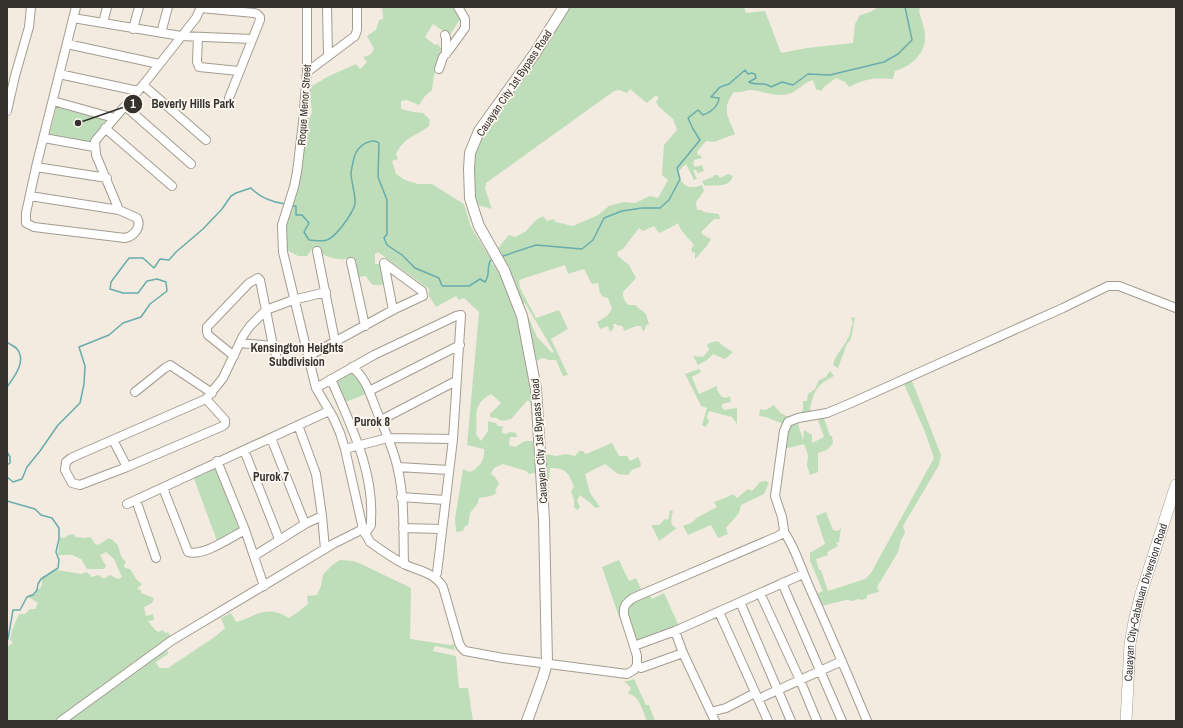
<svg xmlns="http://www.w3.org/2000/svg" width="1183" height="728" viewBox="0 0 1183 728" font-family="'Archivo Narrow',sans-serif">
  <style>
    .green { fill: #bedeba; fill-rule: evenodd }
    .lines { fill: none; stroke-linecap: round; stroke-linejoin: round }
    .stream { stroke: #68acac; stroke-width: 1.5 }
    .minor-casing { stroke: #a49c91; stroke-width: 10 }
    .major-casing { stroke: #a49c91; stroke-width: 12 }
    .highway-casing { stroke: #a49c91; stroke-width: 12 }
    .minor { stroke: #fff; stroke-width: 8 }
    .major { stroke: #fff; stroke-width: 10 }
    .highway { stroke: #fff; stroke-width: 11 }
    .labels { text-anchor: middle; stroke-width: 3.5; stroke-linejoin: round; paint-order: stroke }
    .street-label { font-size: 11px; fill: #35322d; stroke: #fef8f1 }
    .neighbourhood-label { font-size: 12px; font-weight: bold; fill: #35322d; stroke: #fef8f1 }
    .leader { fill: none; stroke: #35322d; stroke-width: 1.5 }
    .callout-dot { fill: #35322d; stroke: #fef8f1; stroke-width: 1.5 }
    .mark-label { font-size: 12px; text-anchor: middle; font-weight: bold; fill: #fff }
    .callout-label { font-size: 12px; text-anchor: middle; font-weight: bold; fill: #35322d; stroke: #fef8f1; stroke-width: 3.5; stroke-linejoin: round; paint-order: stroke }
  </style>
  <rect width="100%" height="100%" fill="#f3ebdf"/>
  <path class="green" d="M382,7H456L461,18L448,38L443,31L433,24L425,37L435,45L438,44L443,51L434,75L432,90L425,96L419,105L407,100L401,101V109L413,112L423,113L430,120L429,126C415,137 404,137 396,154L398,159L392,161L396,174L405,180L418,184H432L464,204L471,227L489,256C498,251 502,242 509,235L515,237L525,232L536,220L543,216L547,221L553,219L556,222L573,226L598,215L609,206L623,202L635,203L650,196L658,198L668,180L662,175L664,145L677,130L673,119L658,106L656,101L659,98L656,95L647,103L630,89L627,93L619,90L614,91L486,183L485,188L492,209L474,204L473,157L482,133L568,7H744L746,13L765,11L781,53L807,48L853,43L855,24L860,15L870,12L879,7H920L919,11C921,19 925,28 925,36C926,54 910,67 895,71L893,79C874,78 867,78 849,87L845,82L836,78L825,86L821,91L816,89L813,80C804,82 799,90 791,93C776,99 762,90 749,90C743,91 741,93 734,92C721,108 728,117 735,134L714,142L706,141L697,152L698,155H700L702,158L694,160L693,164L695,167L702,165L704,171L698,173L696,170H693L697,179L694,180L686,164L678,172C681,186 689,190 702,185L704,191L696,202L697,210H701L704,212L719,214L720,219H714L701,232L703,235L711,239L706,247L695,259V252L693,253L691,249L694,245L681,230L678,223L670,228L659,233L654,226L643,231L639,228L623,249L617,252L618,256L629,265L636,278L623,292C623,298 624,301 629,305H635L646,314L649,324L646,325L645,330L643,331L641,326H636L624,331L623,327L620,325L618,326L616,324H613L614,328L610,332L608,326L600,329L597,322L607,316L612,309L608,298L603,297L600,293L598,283L592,284L584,269L568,274L565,265L519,280L520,288L536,318L559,310L568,329L551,339L568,375L563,376L556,360H549L543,358L534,362L499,258L490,261L501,274L519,326L529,361L539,472L529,474L526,471L503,464L494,468L491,474L495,477L499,483L495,491L497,493L491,496L479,498L478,503L470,513L468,525L465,526L463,531L456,532L455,519L463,469L470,472C480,467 485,460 484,449L467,445L479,312L464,298L459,300L456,296L436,307L429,296V289L378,252L375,254V264H381L385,284C374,286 372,287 366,276L358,277L356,273L351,258C336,262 325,255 311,250L307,256H298L287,250L285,238L286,223L300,175L305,146L306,128L312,112L310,96L312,86L329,76L356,64L360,69L367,62L363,57L370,55L374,49L367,36L376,30L379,20L383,19ZM525,303L554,352L552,353L537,337L523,305ZM491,394L501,403L490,414V417L496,418L502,421L511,419L528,400L531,404L533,441H525L515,447L509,445L510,437H517L516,433L511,432L505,434L502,432L503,426H498L496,423L488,421V431L481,441L476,434C478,414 471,406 491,394Z
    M57,105L107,117L94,137V146L49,137Z
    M728,174L733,176C729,189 715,184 705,186L702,181L713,177L714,175H718L720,178Z
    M855,317L851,339L847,344L838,368L833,365C835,354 845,346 849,336C851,332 850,329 853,323L851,318Z
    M718,341L723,346L733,352L725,359L713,354L707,360L698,365L693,356L703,357L709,350L707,345L709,343Z
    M699,369L701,372L692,377L699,394L717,386V390L722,397L726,398L730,396L731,402L722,404V407L724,410L737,408V424L732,417L709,411L707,417L709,421L706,427L702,425L707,408L701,406L685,374Z
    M830,371L834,376C817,384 813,392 810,410L821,413L783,424L766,417L759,416L760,409L766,410L774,405C782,417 792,421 803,410V401H807L808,394L815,389L819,380L826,377Z
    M352,373L361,384L366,394L343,403L334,383Z
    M912,381L941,455L939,465L903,526L905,533L901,540L898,552L877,587L879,592L867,595V598L862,600L858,599L853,601L846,600L821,606L815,595L823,591L810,561V553L825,544L816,516L826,512L833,530L838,531L841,528L839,542H836L838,546L827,552L828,555L816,559L819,570H821L828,591L865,579L871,573L934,458L925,432L904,384Z
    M824,418L830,436H832L833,443L827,450L818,453V472L810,475L807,465L808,455L804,444L784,449L788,426L798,424L803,440L804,430L812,435V443L824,437L818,420Z
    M612,443L619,456H627L630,461L638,457L641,464L640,467L633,469L628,475L618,474L605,464L585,474L590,493L600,507L595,508C591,502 585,500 580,495L577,501L580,507L577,510L574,507V500L571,491L574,487C569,473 566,468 550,468L548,495L550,531L547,532L545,454L557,456L566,454L575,456L579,451H583L586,454Z
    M215,468L240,531L217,541L193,476Z
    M766,481L769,483L764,494L741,505L739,513L726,528L728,534L718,538L711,525L688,535L683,526L691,523L698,517L717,507L714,502L725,498L733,494L737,498L748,489L752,491L760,482Z
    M670,510L673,511C671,519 669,525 677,528L659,541L655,532L651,525H659L665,519L668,520Z
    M74,534L75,537L84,538L90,537L93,540L94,543L98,545L109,538C125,547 115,552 126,562L124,566L125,568L130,569L137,580L142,584L137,589L141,590V593L154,598L152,603L144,607L146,616L153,614L154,620L148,621L155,630L158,632L163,630L165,633L168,632L171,637L54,721H7V647L13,643L10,640L12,630L19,614H25L30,609H35L38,603L27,596L31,594L35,595L37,589H40L42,584V577L57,570L81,574L87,572L92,577L98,575L104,579L110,575L118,579L122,577L114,559L106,552L100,555L106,566L104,569H87L81,559L72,555H58L60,537L64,538L68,535Z
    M340,560L353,561L361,564L411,588L410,639L450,645L454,644L455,650L435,646L433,651L456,656L459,688H468L473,721H65L167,648L168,654L156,662L159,668H168L216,636L225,628L221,618L231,613L236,622C258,616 266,604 289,618L298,612L308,604L307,596L317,595L321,586L323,575L331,566Z
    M619,560L629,581L636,578L641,589L638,591L640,595L620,607L619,617L602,567Z
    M664,593L679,626L635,645L626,610L630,605L650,595L652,599Z
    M634,679L646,705H649L655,721H647C643,712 639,694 628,694L631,688L624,681H628Z"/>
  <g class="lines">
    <path class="stream" d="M291,206H296V215H302L309,223L304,232L309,240C314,240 322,242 327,240C336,237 353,213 355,204C356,195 351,182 351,173C352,167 353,160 355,155C358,146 371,137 379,143L378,177L387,200V234L384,238L387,245L402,255L415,268L439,278L442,286H469L480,279L485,282C491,273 486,270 490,261L493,260
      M500,257L536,245L582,249L593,240L604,218L622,211L642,208H660L669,200L680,179L677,168L700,140L693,129L688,118L698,110L703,115C711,112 718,107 719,98L711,97L720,87L729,84L745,70L748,74L751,73L755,74L756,78L749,82C756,86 764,81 771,87L782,82L793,85L808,74L830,75L884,62L898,54L912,40L905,7
      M7,342C10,345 15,346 17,349C27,361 14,377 7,387
      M7,452L10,457V463L7,465
      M7,477L13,482L22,479L27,467L40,451L58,425L80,403L84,384L85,366L79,347L109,335L123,323L141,317L150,304L167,291L166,282L157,279L147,281L138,293H123L110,289L111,282L129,258H143L154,268L160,259L169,260L176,252L203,229L222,209L231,196L236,193L251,188C260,198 272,202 285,204
      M7,501L35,509L41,515L52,518L59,528V539L56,552L59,560L58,568L41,579L38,584L37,590L33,595L27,597L20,610H13L8,639L7,640"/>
    <defs>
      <path id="minor" d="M307,7V72L303,122L297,172L294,187L282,225L283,252L313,376L316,388L333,417L340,433L345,449L363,529L370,542C381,550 392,558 404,564C418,571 434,572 443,587L459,643L461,647L465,651L503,658L627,674L634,670L637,665V656L634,646L624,615C623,606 626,603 633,598L778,536L783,533L784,530L782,517L775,496L784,431L788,422L798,418L827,413L851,403L1063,308L1108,286H1119L1176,308
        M327,7L328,56
        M201,8L254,13L257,14L260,17V20L229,98
        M73,18L181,36L252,39
        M103,23L107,7
        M133,29L139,7
        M161,33L168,7
        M445,35L446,38V54
        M198,37L197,62L199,67L239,71
        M67,44L159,64
        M439,69L443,57L449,50L465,28V19L458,7
        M307,72L355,36L357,30V7
        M59,74L138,91
        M143,85L206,140
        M53,101L114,118
        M125,106L191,164
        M7,111L15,76L29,27L31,7
        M105,128L172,186
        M44,138L94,147
        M36,167L107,178
        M30,196L119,210L137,218C142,227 134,236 125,238L34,227L26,223V213L36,167L76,7
        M119,210L96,155L95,141L143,85L196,18L201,7
        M317,251L335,341
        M351,262L365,326
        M384,263L393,310
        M240,343L273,346
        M234,356L208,335L207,332V327L249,283L258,278L260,280L273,346L278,361
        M307,357L393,310L423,296L422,291L384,263
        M352,367C366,378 370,394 376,409C384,429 394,449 398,470C405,500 403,533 404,564
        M331,379C350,424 374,470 371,520V525L365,534
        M316,388L374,355L456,316L461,315L453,439L437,573L435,577
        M369,391L460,345
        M135,392L165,368L170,365L212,393
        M206,399L225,420V424L223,426L127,467L80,485L72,483L65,470L66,462L71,458L206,399L223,378L243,336L250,326L266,310L293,300L326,292
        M381,420L456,381
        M271,438L305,524
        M113,440L127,467
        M345,449L388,438L453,439
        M244,450L279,539
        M217,461L245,530L264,586
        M398,467L449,470
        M163,488L188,552C203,557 231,537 245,530
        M401,497L445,500
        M136,500L156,558
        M127,504L329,411
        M322,516L325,549
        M403,528L442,529
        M784,532C795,547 800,566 808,584C828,629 848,675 867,721
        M254,556L305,524L322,516L316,474L298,425
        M782,583L842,721
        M760,593L800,680L817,721
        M740,602L791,721
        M719,612L768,721
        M675,631L683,653L715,721
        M634,646L675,631L803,574
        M637,665L641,668L683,653
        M758,699L842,661
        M711,712L726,708L755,693
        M61,721L171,641L333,544L363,529"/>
      <path id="major" d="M527,721L543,677L547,663L544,520L536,389L522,316L504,270L479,226L475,214L470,198L469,169L470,153L479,131L535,53L564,7"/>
      <g id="highway">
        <path id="s1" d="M1126,721L1130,644L1134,622L1140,597L1176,485"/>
      </g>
    </defs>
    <use href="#minor" class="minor-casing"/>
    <use href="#major" class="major-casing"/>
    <use href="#highway" class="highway-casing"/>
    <use href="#minor" class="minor"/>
    <use href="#major" class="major"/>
    <use href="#highway" class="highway"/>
  </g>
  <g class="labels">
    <g class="street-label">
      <text transform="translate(514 83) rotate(-56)" y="4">Cauayan City 1st Bypass Road</text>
      <text transform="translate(304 105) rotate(-86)" y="4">Roque Menor Street</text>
      <text transform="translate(539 441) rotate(-94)" y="4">Cauayan City 1st Bypass Road</text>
      <text dy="4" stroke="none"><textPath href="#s1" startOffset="121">Cauayan City-Cabatuan Diversion Road</textPath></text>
    </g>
    <g class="neighbourhood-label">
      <text x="297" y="352">Kensington Heights<tspan x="297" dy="14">Subdivision</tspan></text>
      <text x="372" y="426">Purok 8</text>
      <text x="271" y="481">Purok 7</text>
    </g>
  </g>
  <path class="leader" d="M78 123L133 104"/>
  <g class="callout-dot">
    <circle cx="78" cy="123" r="4"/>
    <circle cx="133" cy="104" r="10"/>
  </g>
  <g class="mark-label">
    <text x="133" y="108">1</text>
  </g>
  <g class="callout-label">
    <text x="193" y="108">Beverly Hills Park</text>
  </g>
  <rect width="1183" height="728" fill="none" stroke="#35322d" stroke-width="16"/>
</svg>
